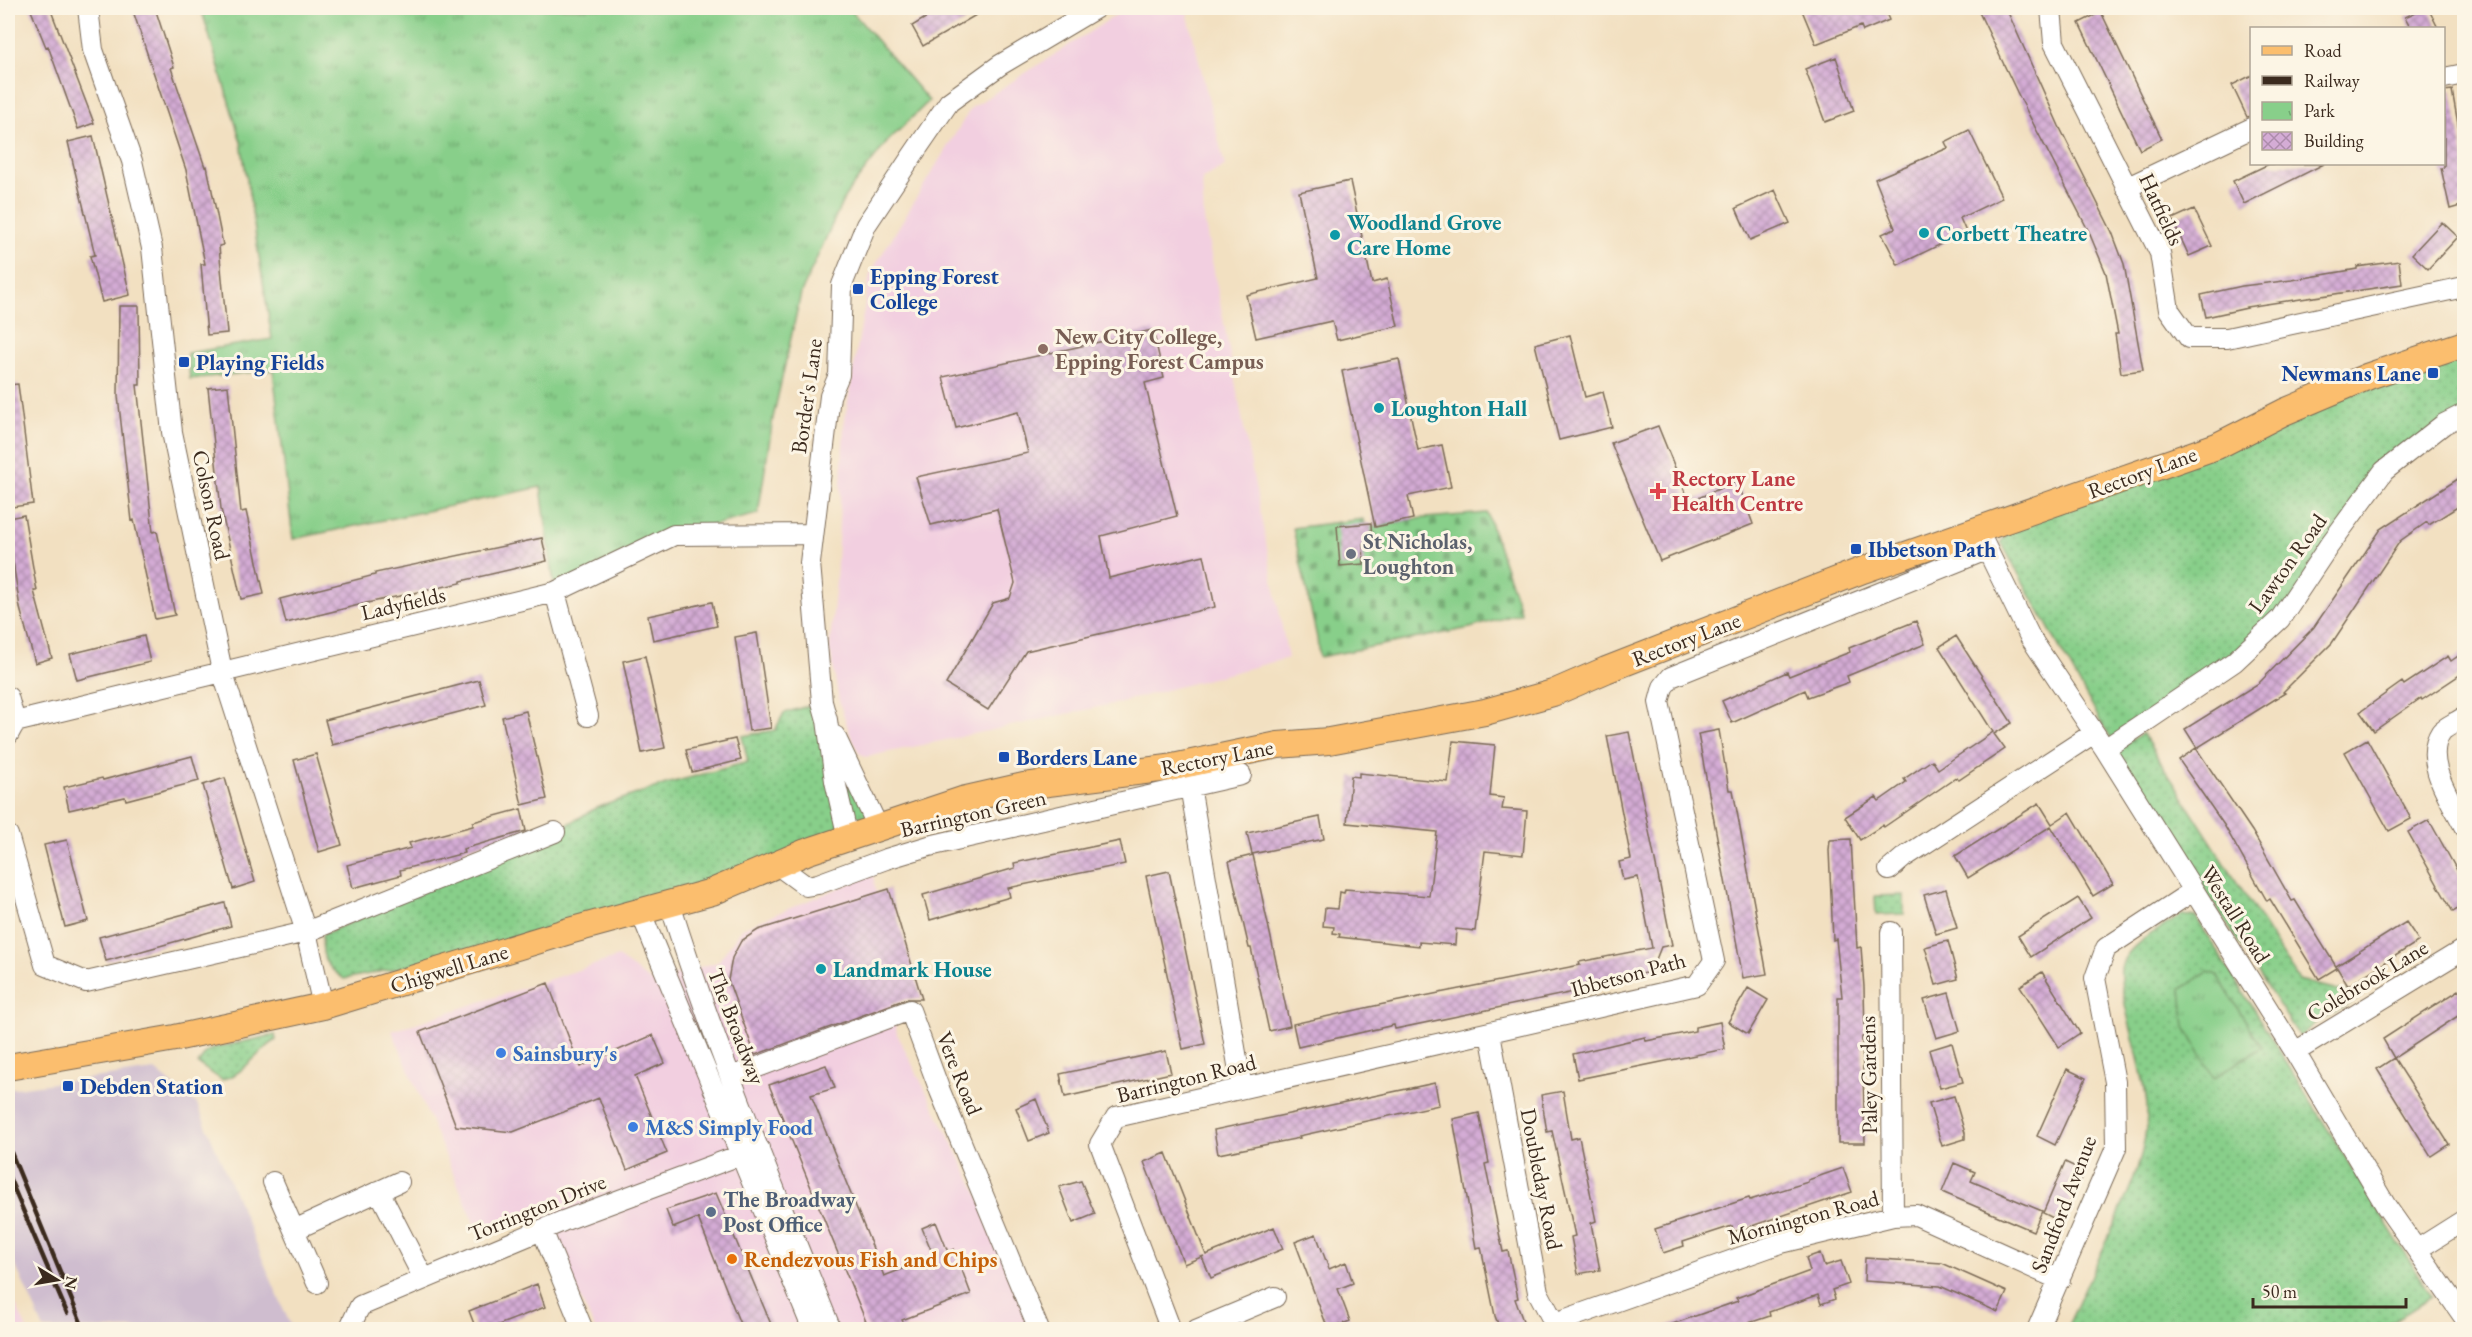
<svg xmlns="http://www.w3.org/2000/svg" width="2472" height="1337" viewBox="0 0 2472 1337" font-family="'EB Garamond',serif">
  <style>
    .built { fill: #f2cfe0 }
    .railway { fill: #cfbdcf }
    .grass { fill: url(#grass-dots); stroke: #627c54; stroke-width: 1.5 }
    .cemetery { fill: url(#cemetery-stones); stroke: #627c54; stroke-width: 1.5 }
    .park { fill: url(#park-tufts); stroke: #627c54; stroke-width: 1.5 }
    .building { fill: url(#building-cross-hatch) }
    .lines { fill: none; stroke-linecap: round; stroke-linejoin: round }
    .minor-casing { stroke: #7b6a57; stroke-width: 22 }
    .major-casing { stroke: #7b6a57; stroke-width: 28 }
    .minor { stroke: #fff; stroke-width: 20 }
    .major { stroke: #fbbe6e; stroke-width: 26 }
    .rail { stroke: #3b2a1e; stroke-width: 4.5 }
    .culture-dot { fill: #0f9aa8; stroke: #fcf5e5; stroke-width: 2 }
    .transit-dot { fill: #1a4fb4; stroke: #fcf5e5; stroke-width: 2 }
    .education-dot { fill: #8d6e63; stroke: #fcf5e5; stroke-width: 2 }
    .health-dot { fill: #e0444e; stroke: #fcf5e5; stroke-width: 2 }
    .worship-dot { fill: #6b7280; stroke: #fcf5e5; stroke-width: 2 }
    .shop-dot { fill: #3f7fe0; stroke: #fcf5e5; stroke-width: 2 }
    .service-dot { fill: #5c6f8a; stroke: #fcf5e5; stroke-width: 2 }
    .food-dot { fill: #e8710a; stroke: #fcf5e5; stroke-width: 2 }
    .labels { text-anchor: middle; stroke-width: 6; stroke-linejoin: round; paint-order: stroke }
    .street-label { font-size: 22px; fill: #3b2a1e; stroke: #fcf5e5 }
    .culture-label { font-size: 22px; font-weight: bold; fill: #0d838f; stroke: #fcf5e5; text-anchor: start }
    .transit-label { font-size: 22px; font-weight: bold; fill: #164399; stroke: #fcf5e5; text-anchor: start }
    .education-label { font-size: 22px; font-weight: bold; fill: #785e54; stroke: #fcf5e5; text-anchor: start }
    .health-label { font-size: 22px; font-weight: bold; fill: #be3a42; stroke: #fcf5e5; text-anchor: start }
    .worship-label { font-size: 22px; font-weight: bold; fill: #5b616d; stroke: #fcf5e5; text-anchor: start }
    .shop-label { font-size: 22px; font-weight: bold; fill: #366cbe; stroke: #fcf5e5; text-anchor: start }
    .service-label { font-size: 22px; font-weight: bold; fill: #4e5e75; stroke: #fcf5e5; text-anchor: start }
    .food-label { font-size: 22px; font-weight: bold; fill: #c56008; stroke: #fcf5e5; text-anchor: start }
  </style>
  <defs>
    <pattern id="grass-dots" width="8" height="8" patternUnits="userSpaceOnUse" patternTransform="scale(1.5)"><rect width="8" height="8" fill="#88cf8a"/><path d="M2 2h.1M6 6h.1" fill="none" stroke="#70a870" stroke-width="1.8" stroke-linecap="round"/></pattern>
    <pattern id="cemetery-stones" width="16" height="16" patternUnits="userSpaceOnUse" patternTransform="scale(1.5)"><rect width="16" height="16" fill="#88cf8a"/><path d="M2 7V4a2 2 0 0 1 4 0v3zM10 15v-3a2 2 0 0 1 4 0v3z" fill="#70a870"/></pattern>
    <pattern id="park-tufts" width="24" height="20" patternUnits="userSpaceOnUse" patternTransform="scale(1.5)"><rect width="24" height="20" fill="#88cf8a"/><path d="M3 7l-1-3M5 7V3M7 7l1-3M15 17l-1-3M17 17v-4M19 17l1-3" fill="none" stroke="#70a870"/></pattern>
    <pattern id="building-cross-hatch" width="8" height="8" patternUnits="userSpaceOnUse" patternTransform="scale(1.5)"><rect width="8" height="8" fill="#d4acd5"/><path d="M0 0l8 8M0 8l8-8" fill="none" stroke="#ad8cac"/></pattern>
  </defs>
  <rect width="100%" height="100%" fill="#fcf5e5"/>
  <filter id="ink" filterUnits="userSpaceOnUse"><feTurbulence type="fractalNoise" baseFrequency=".0167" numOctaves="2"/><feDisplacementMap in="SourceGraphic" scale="12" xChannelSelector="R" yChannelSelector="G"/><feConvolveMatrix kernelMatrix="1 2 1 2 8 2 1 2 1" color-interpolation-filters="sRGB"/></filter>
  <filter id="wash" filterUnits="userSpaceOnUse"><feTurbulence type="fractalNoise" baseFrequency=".008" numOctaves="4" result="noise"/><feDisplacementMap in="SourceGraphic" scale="24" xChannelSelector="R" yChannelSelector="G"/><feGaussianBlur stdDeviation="1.35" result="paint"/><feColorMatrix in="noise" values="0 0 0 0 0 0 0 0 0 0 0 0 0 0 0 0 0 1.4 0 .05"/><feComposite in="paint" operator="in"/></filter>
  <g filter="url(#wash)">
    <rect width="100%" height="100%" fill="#f2e0c1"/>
    <path class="built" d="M1127,8H1186L1225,166L1202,179L1204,219L1288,658L1117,703L866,757L859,753L850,734L839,701L831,654H829L836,582L844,425L870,274L971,108Z
      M873,874L897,1034L981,1200L1033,1329H595L539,1212L480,1236L392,1031L618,957L651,982L718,962L742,928Z
      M8,1288L27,1329H8Z"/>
    <path class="railway" d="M155,1070L197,1104L292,1329H44L8,1249V1089Z"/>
    <path class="grass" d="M2464,354V414L2384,471L2280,619L2114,742L2102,724L2001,542L2017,521L2283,419Z
      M822,702L878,827L550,938L344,979C324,965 322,959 322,935L555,832L596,808L666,784L748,762L742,736L775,730L784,713Z
      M2142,733L2299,980L2362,996L2324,1018L2299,1036L2115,751Z
      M1904,895V914L1876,915L1875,896Z
      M2182,915L2196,917L2432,1297L2381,1329L2066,1330C2080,1299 2094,1268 2108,1238C2127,1196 2148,1155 2147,1108C2147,1074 2114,987 2122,964C2130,942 2163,928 2182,915Z
      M275,1035L276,1040C257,1052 244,1074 222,1080L198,1064L206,1052L214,1048Z"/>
    <path class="cemetery" d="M1487,513L1521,613L1470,628L1319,657L1317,638L1293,528L1363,519L1366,525L1375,527L1413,519Z"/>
    <path class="park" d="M201,8H849L929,101L888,141L845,196L801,293L773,418L758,514L674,535L555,592L541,487L293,539L273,370L190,379L187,353L272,339L241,142Z
      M2208,972L2217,975L2262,1047L2214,1078L2185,1027L2181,989Z"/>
    <g id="blocks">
      <path class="building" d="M30,8H50L94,123L78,129L48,46L46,47Z
        M132,8H155L174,67L171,68L205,167L207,166L223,245L219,246L227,333L207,335L201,264H205L186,170Z
        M942,8H988L923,46L912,26Z
        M1801,8H1884L1889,20L1863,31L1861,26L1816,44Z
        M1977,8H2006L2059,126L2112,232L2124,264L2143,370L2121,373L2115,334H2118L2106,273L2088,230L2017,92Z
        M2425,8H2428L2438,28H2411L2405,17Z
        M2101,12L2162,139L2140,150L2079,23Z
        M1836,57L1854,111L1825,122L1805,69Z
        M2252,75V116L2247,117L2232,85Z
        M2452,90L2464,158V205L2450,209L2441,168L2444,167V91Z
        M1969,130L2002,198L1960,218L1966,232L1898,265L1882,234L1895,228L1875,179L1948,148L1945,142Z
        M93,136L130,295L102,302L90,256L95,255L68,142Z
        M2269,164H2324L2244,204L2233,181Z
        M1350,181L1372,283L1387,279L1398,326L1337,340L1332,321L1256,338L1246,295L1318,278L1299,192Z
        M1775,190L1790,223L1750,240L1736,208Z
        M2194,209L2212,246L2189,256L2172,219Z
        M2442,222L2458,237L2428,269L2412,254Z
        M2399,261L2402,284L2246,307L2247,308L2206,317L2201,295L2242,286L2292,280L2357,269V267Z
        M119,306H139L140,385H137L153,532L157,531L175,615L155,619L134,520L132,521L118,396Z
        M1153,330L1164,378L1145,383L1177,516L1101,536L1109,578L1204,555L1215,607L1026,651L988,710L946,684L993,603L1010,598L1015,583L997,509L931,525L916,477L1028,453L1018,412L956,428L943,377Z
        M1570,335L1585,397L1603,392L1612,427L1559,440L1535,344Z
        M1399,359L1418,450L1442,445L1451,487L1408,496L1413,519L1375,527L1342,371Z
        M18,384L33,504L12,507L8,473V385Z
        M228,386L241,512L246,511L264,594L241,599L221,509L208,388Z
        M1658,426L1689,502L1737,481L1753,524L1660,561L1611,443Z
        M2464,475V503L2429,525L2427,522L2400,541L2332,643L2283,692L2285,693L2197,748L2185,729L2259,683L2314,627L2381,529Z
        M24,515L37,591H34L52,658L35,663L20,608L8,528V518Z
        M1371,523L1372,543L1363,544L1364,564L1340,566L1337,526Z
        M542,538L547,561L461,581V583L367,603L286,623L280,599L375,575V573Z
        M712,602L717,626L653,640L648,616Z
        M1916,621L1925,644L1847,676L1849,682L1808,697L1805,690L1732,723L1722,701L1787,672L1789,676L1850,652L1849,648Z
        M757,633L771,728L749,731L735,637Z
        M144,636L150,662L77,680L70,654Z
        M1956,636L2012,723L1994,734L2005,749L1959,780L1957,777L1884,827L1883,825L1860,840L1845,817L1876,797L1879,801L1906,782L1904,779L1932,760L1938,769L1993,732L1939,647Z
        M2464,652V672L2422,700L2421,698L2374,731L2360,712L2402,682L2404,685L2448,656L2451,661Z
        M645,656L665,748L642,753L623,661Z
        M479,680L486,705L332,745L325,720Z
        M526,711L547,799L522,805L502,717Z
        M1719,730L1729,790H1733L1767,974L1743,978L1698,734Z
        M1629,732L1672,945L1661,947L1655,962L1656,971L1573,987L1574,992L1395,1029L1394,1025L1298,1047L1293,1024L1379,1005L1580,965L1579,962L1652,948L1638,877L1623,880L1619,862L1631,859L1607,736Z
        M735,739L741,760L692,772L686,750Z
        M2367,739L2411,819L2389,831L2345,752Z
        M1453,741L1495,745L1490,796L1504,798L1502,809L1527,811L1523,855L1485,851L1475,931L1456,929L1455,945L1419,942V946L1339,937L1340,934L1333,933L1334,927L1323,926L1325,908L1338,909L1340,892L1344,893L1345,889L1429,896L1437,832L1347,823L1351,776L1359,777V773L1448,782Z
        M2196,748L2252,831L2292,901L2295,900L2337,968L2319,979L2270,899L2267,901L2224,825L2179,760Z
        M316,754L342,845L319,852L294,760Z
        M192,756L199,781L126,800L125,797L69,810L64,787L102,778L103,780Z
        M225,778L255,882L233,889L203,785Z
        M2039,803L2052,824L2070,812L2113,884L2093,896L2051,826L1968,878L1955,856Z
        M521,809L526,831L463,849L464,853L400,870L401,875L353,888L347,865L411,848L409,843L473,826V822Z
        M1320,817L1324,839L1252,854L1247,833Z
        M2429,820L2464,883V905L2453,912L2408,832Z
        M1851,839L1857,948L1861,947L1864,987L1865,1037H1862L1865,1143H1838V997H1842L1836,939L1833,940L1829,850L1830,840Z
        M67,840L88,921L65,927L44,845Z
        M1120,841L1125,864L1008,888L1010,897L930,920L923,895L1015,868L1014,863Z
        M1253,855L1290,1026L1269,1031L1251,948H1249L1229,861Z
        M1169,871L1205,1044L1183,1049L1146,876Z
        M889,889L922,999H906L755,1055L728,980L732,958L741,941L758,930Z
        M1946,889L1957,928L1936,934L1924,895Z
        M2078,898L2091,918L2031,957L2018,936Z
        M225,903L231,926L106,961L99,937Z
        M2406,922L2419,941L2348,986L2336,966Z
        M1948,941L1958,979L1936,985L1925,947Z
        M2042,972L2080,1033L2059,1047L2020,986Z
        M548,983L580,1067L653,1035L665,1063L635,1076L667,1153L627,1170L599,1098L513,1132L456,1126L420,1032Z
        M1748,988L1768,1000L1748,1034L1728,1022Z
        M2459,990L2464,999V1012L2394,1058L2449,1144L2431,1156L2377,1069L2394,1058L2383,1039Z
        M1949,993L1960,1031L1936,1038L1924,1000Z
        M1720,1022L1725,1049L1578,1079L1573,1054L1645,1037L1646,1041L1695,1031V1027Z
        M1952,1043L1963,1082L1940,1088L1929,1050Z
        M1166,1051L1171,1073L1065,1097L1060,1074Z
        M826,1065L835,1088L811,1095L884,1276L934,1257L922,1228L936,1222L948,1252L954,1249L971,1294L902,1320L906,1329H869L769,1085Z
        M2067,1069L2086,1078L2055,1145L2037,1136Z
        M1435,1083L1439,1105L1299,1136L1300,1138L1218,1154L1214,1130Z
        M1563,1091L1571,1139L1579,1137L1596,1221L1591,1223L1600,1270L1578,1274L1571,1237L1575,1236L1552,1131L1547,1132L1541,1095Z
        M1954,1096L1965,1133V1139L1942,1146L1929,1103Z
        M1036,1099L1049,1133L1029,1141L1016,1108Z
        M1479,1113L1489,1163L1485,1164L1503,1252L1508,1251L1518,1298L1515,1299L1526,1329H1500L1495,1316L1481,1247L1476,1248L1453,1119Z
        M1166,1153L1206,1255L1274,1227L1283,1249L1211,1278L1202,1257L1204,1256L1184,1264L1144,1162Z
        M2065,1162L2084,1171L2061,1222L2043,1213Z
        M1954,1163L1975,1172L1971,1181L2042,1211L2033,1231L1942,1192Z
        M1843,1168L1852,1192L1734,1232L1732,1226L1683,1242L1684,1246L1663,1253L1655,1229L1749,1198L1750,1200L1808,1182V1180Z
        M1081,1181L1095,1214L1073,1223L1059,1187Z
        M716,1193L773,1329H742L698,1218L673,1228L666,1210Z
        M1316,1234L1329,1269L1346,1262L1353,1283L1338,1289L1350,1321L1328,1329L1295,1242Z
        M1820,1253L1824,1266L1841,1261L1849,1284L1832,1290L1835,1299L1821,1304L1818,1295L1769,1312L1770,1316L1731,1329H1665L1664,1327L1738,1301L1736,1298L1810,1271L1806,1258Z
        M1865,1258L1942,1263L2007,1292L1998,1312L1940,1286L1864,1281Z
        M537,1284L545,1307L488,1329H476L469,1311Z"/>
    </g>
  </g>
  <g filter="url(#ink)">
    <use href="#blocks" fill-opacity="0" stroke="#7b6a57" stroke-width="1.5"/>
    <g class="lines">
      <defs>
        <path id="minor" d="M88,8L93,50L132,161L152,248L172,432L222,671L306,932L323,1006
          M2051,8L2054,43L2160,253L2169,310L2189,338H2227L2464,287
          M2444,78L2464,74
          M2126,188L2252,128
          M1981,537L2030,637L2105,749L2295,1052L2386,1206L2464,1317
          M555,592L588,716
          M8,697L15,722
          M2461,719C2455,723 2445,727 2441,732C2422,761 2451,800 2464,826
          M8,735L15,722L555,592L674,535L811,534
          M835,736L878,827
          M2105,749L2234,662L2280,619L2328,547L2384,471L2444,424L2464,414
          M1190,786L1242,1088
          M8,835L45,965L86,982L306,932L555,832
          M848,838L835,781L827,720L822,702L810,563L830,396L839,375L842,285L866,225L912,156L949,102L1000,65L1096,8
          M776,864L806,886L818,884L886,859L929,846L1241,775
          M1889,870L1903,858L2094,733
          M670,904C715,1049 775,1189 831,1330
          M641,913L813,1330
          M1891,932L1893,1216
          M1490,1033L1538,1292L1558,1330
          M2295,1052L2464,949
          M731,1077L910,1010L940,1091L1039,1330
          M273,1182L294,1230L399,1182
          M379,1191L424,1279
          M294,1230L317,1283
          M542,1230L583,1330
          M2418,1249L2464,1220
          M1555,1323L1781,1243L1893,1216L1916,1215L2060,1280
          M353,1330L351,1325L360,1306L563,1221L759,1148
          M1171,1330L1100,1144L1116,1117L1697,985L1714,961L1659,702L1663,687L1671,677L1986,550
          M1196,1330L1275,1297
          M2037,1330L2116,1148L2115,1082L2095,978L2106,948L2193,891"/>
        <path id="major" d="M8,1067L175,1038L323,1006L569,931L712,892L806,852L962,800L1024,786L1168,768L1278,745L1329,741L1485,712L1553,693L1606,670L1863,570L2217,446L2284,412L2369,376L2464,344"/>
      </defs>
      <use href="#minor" class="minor-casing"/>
      <use href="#major" class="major-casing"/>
      <use href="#minor" class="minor"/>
      <use href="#major" class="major"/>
      <path class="rail" d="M8,1145L84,1330
        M8,1175L67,1313"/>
    </g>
  </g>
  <g class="culture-dot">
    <circle cx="1924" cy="233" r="6"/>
    <circle cx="1335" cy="235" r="6"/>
    <circle cx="1379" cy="408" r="6"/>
    <circle cx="821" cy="969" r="6"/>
  </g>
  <g class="transit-dot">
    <rect x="852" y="283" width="12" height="12" rx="3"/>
    <rect x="178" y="356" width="12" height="12" rx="3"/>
    <rect x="2427" y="367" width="12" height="12" rx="3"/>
    <rect x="1850" y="543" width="12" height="12" rx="3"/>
    <rect x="998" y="751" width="12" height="12" rx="3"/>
    <rect x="62" y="1080" width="12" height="12" rx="3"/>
  </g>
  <circle class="education-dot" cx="1043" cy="349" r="6"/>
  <path class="health-dot" d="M1655 482h6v6h6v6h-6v6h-6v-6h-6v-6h6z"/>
  <circle class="worship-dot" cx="1351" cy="554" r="6"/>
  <g class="shop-dot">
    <circle cx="501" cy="1053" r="6"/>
    <circle cx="633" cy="1127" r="6"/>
  </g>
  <circle class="service-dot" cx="711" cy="1212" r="6"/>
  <circle class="food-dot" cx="732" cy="1259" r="6"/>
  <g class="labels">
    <g class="street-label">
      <text transform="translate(2162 209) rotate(65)" y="8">Hatfields</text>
      <text transform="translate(806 396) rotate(-82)" y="8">Border's Lane</text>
      <text transform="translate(2142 472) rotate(-20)" y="8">Rectory Lane</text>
      <text transform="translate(212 505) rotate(78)" y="8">Colson Road</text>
      <text transform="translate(2287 563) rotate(-54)" y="8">Lawton Road</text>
      <text transform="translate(403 603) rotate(-13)" y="8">Ladyfields</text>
      <text transform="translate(1686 639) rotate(-21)" y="8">Rectory Lane</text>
      <text transform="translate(1217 757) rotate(-11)" y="8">Rectory Lane</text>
      <text transform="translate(973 813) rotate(-13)" y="8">Barrington Green</text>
      <text transform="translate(2236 914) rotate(58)" y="8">Westall Road</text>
      <text transform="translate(449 968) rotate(-17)" y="8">Chigwell Lane</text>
      <text transform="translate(1628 974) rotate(-15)" y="8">Ibbetson Path</text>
      <text transform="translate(2367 980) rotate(-31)" y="8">Colebrook Lane</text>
      <text transform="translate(737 1026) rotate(69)" y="8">The Broadway</text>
      <text transform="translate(960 1073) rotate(68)" y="8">Vere Road</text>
      <text transform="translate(1868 1075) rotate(-91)" y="8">Paley Gardens</text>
      <text transform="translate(1186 1078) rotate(-14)" y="8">Barrington Road</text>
      <text transform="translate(1542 1179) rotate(79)" y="8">Doubleday Road</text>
      <text transform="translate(2063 1204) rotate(-69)" y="8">Sandford Avenue</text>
      <text transform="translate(537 1207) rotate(-22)" y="8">Torrington Drive</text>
      <text transform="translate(1803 1217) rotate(-15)" y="8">Mornington Road</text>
    </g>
    <g class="culture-label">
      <text x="1347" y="230">Woodland Grove<tspan x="1347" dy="25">Care Home</tspan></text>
      <text x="1936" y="241">Corbett Theatre</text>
      <text x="1391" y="416">Loughton Hall</text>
      <text x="833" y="977">Landmark House</text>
    </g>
    <g class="transit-label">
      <text x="870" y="284">Epping Forest<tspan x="870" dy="25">College</tspan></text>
      <text x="196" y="370">Playing Fields</text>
      <text x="2421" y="381" text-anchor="end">Newmans Lane</text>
      <text x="1868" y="557">Ibbetson Path</text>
      <text x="1016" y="765">Borders Lane</text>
      <text x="80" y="1094">Debden Station</text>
    </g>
    <g class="education-label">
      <text x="1055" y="344">New City College,<tspan x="1055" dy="25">Epping Forest Campus</tspan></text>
    </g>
    <g class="health-label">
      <text x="1672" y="486">Rectory Lane<tspan x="1672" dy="25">Health Centre</tspan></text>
    </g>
    <g class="worship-label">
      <text x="1363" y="549">St Nicholas,<tspan x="1363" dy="25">Loughton</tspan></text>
    </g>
    <g class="shop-label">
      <text x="513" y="1061">Sainsbury's</text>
      <text x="645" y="1135">M&amp;S Simply Food</text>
    </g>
    <g class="service-label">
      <text x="723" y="1207">The Broadway<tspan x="723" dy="25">Post Office</tspan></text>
    </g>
    <g class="food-label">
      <text x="744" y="1267">Rendezvous Fish and Chips</text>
    </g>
  </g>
  <rect width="2472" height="1337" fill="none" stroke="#fcf5e5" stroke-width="30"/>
  <rect x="2250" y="27" width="195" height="138" fill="#fcf5e5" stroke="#afa495" stroke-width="1.5"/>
  <rect x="2262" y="46" width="30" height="9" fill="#fbbe6e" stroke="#afa495" stroke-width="1.5"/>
  <text x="2304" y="57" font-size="18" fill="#3b2a1e">Road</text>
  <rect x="2262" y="76" width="30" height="9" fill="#3b2a1e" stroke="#afa495" stroke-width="1.5"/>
  <text x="2304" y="87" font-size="18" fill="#3b2a1e">Railway</text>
  <rect x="2262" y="102" width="30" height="18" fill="url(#park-tufts)" stroke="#afa495" stroke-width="1.5"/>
  <text x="2304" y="117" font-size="18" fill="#3b2a1e">Park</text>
  <rect x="2262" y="132" width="30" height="18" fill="url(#building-cross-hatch)" stroke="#afa495" stroke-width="1.5"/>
  <text x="2304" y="147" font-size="18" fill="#3b2a1e">Building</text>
  <g transform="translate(57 1280) rotate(101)" stroke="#fcf5e5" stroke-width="4.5" paint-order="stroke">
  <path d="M0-4.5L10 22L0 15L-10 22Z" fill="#3b2a1e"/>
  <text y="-9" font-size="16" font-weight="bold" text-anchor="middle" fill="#3b2a1e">N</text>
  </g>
  <path d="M2253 1298v9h153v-9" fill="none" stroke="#3b2a1e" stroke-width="3"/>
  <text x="2262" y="1298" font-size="18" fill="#3b2a1e" stroke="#fcf5e5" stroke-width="4.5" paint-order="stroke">50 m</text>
</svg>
